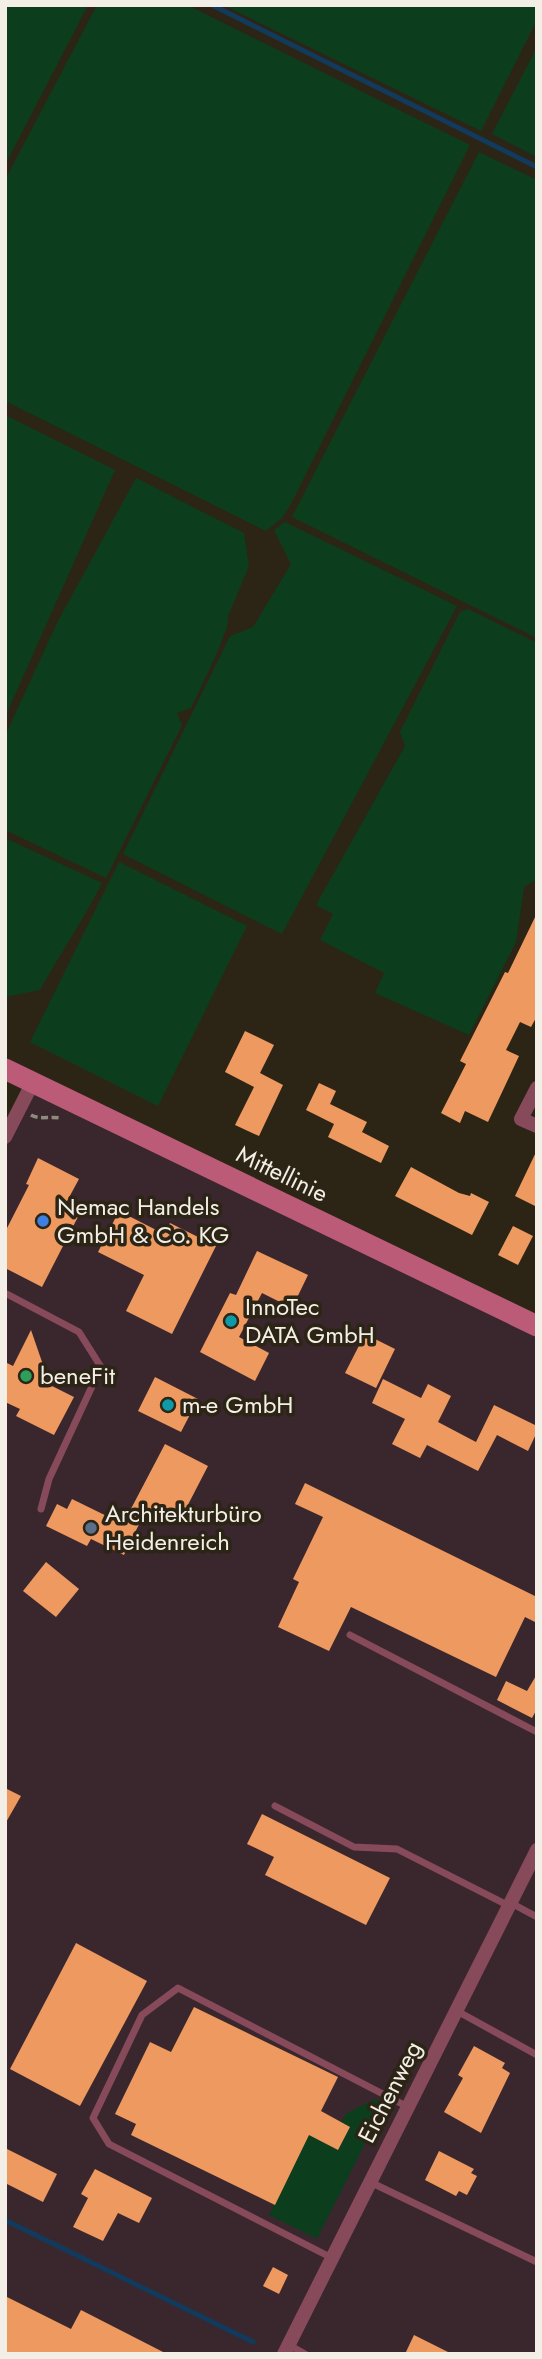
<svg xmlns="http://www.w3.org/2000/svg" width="542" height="2359" font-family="Jost,sans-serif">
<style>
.commercial{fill:#3a272d}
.green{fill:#0c3d1c}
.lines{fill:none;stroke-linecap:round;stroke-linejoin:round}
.stream{stroke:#123a5d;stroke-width:5}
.building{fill:#ee995f}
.path{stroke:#908a7e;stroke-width:3.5;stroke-dasharray:7 3.5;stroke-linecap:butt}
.lane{stroke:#864a5b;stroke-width:7}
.street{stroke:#864a5b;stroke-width:14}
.secondary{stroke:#bb5b78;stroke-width:21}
.shop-dot{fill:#3f7fe0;stroke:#2c2516;stroke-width:2.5}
.culture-dot{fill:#0f9aa8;stroke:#2c2516;stroke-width:2.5}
.leisure-dot{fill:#2e9e5b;stroke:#2c2516;stroke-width:2.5}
.service-dot{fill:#5c6f8a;stroke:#2c2516;stroke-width:2.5}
.labels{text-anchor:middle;stroke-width:7;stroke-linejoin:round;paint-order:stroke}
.street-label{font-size:24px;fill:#f4efe6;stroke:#2c2516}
.poi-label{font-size:24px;fill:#f4efe6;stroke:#2c2516;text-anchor:start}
</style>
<rect width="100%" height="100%" fill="#2c2516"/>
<path class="commercial" d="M33,1082L537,1326V2354H5V1137Z"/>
<g class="green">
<path d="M5,5H88L5,165Z"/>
<path d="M97,5H187L470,145L291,504L282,518L266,531L5,401V180Z"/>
<path d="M223,5H537V20L481,131Z"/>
<path d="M537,47V157L492,134Z"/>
<path d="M479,152L537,180V638L292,517Z"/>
<path d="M5,415L115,470L5,717Z"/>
<path d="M136,478L244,533L249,566L228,616L227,627L217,653L191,708L177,713L182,725L106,878L5,830V736L57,623Z"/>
<path d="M285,522L457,606L282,934L123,854L230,636L253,627L291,564L274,530Z"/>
<path d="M468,609L537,643V879L524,887L516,942L469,1035L375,993L384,973L320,940L333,914L316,905L405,746L400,732L460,612Z"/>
<path d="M5,838L102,883C83,920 60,954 40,990L5,997Z"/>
<path d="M119,862L247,926L158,1106L30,1042Z"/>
<path d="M375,2099L385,2104L317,2239L269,2215L309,2135L338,2150L350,2127L341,2122L347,2113Z"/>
</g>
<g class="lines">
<g class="stream">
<path d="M212,5L537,167"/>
<path d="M5,2220L253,2342"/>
</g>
</g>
<g class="building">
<path d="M537,913V1016L531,1027L520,1022L506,1050L519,1056L488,1122L465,1111L460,1123L441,1113L466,1064L460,1061L505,972L508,973Z"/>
<path d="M245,1031L274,1045L260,1073L283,1085L259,1136L235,1125L254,1087L225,1072Z"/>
<path d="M319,1083L336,1091L330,1104L367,1122L362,1132L389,1146L381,1163L328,1137L334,1124L306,1110Z"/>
<path d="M537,1150V1207L515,1196Z"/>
<path d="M38,1158L79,1179L66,1203L81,1211L42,1287L5,1268V1232L29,1185L26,1184Z"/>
<path d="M411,1167L459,1193L470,1196L471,1193L489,1202L472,1235L395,1196Z"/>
<path d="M119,1211L164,1234L170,1223L216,1246L172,1334L126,1311L144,1275L98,1252Z"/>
<path d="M513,1226L533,1236L518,1265L498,1255Z"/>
<path d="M257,1251L308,1275L292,1308L262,1293L239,1337L269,1353L255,1381L200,1352L230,1293L236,1295Z"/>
<path d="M31,1330L50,1385L74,1397L54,1435L16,1416L20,1409L5,1402V1362L13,1366Z"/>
<path d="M365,1334L395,1349L376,1388L345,1373Z"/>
<path d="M155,1377L198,1399L181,1432L138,1411Z"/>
<path d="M383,1379L421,1398L428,1384L451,1396L438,1422L476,1442L494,1405L537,1426V1432L528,1451L497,1435L478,1471L427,1445L420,1458L392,1444L405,1419L372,1403Z"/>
<path d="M165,1444L208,1466L178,1524L147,1508L124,1555L91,1539L87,1546L46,1526L57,1504L67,1509L72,1499L123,1524Z"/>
<path d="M305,1483L537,1597V1623L525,1617L496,1677L351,1607L329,1651L278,1627L299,1582L293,1579L323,1517L295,1504Z"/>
<path d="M46,1562L79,1589L56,1617L23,1591Z"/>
<path d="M537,1674V1709L532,1718L497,1700L506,1681L527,1691Z"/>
<path d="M5,1788L21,1796L5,1824Z"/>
<path d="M262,1814L390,1878L366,1925L265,1875L274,1857L247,1844Z"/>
<path d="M76,1943L147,1981L80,2106L10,2069Z"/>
<path d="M194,2007L338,2077L321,2111L350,2127L338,2150L309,2135L275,2205L131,2135L136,2124L115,2114L150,2042L171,2052Z"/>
<path d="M474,2046L505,2063L502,2068L510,2073L481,2133L444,2112L463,2078L458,2075Z"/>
<path d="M5,2148L57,2174L43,2202L5,2183Z"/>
<path d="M439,2151L474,2169L471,2173L477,2176L467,2195L459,2191L456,2196L425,2180Z"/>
<path d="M95,2169L152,2198L139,2223L118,2213L103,2241L73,2227L88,2198L81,2194Z"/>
<path d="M273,2267L288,2275L279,2294L263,2286Z"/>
<path d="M5,2296L71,2329L81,2310L167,2354H5Z"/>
<path d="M414,2335L452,2354H405Z"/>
</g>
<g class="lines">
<path class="path" d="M31,1115C39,1120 50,1116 60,1118"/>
<g class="lane">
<path d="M5,1293L79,1332L101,1367L49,1479L41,1509"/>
<path d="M350,1635L537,1732"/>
<path d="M275,1806L354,1847L397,1849L509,1906"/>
<path d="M511,1903L537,1917"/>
<path d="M457,2011L537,2055"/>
<path d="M370,2182L537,2262"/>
<path d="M332,2258L109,2144L93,2118L142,2015L178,1988L408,2107"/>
<path d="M289,2345L305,2354"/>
</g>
<g class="street">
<path d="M537,1088L521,1119L537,1126"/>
<path d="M5,1137L33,1082"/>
<path d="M284,2354L537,1850"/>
</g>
<path class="secondary" d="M5,1069L537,1326"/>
</g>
<circle class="shop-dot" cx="43" cy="1221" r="7"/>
<g class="culture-dot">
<circle cx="231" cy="1321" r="7"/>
<circle cx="168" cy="1405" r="7"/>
</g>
<circle class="leisure-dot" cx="26" cy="1376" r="7"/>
<circle class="service-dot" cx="91" cy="1528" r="7"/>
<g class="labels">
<g class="street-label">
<text transform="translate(282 1174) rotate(26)" y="8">Mittellinie</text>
<text transform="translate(390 2092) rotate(-63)" y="8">Eichenweg</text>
</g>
<g class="poi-label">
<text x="57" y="1215">Nemac Handels<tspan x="57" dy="28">GmbH &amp; Co. KG</tspan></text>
<text x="245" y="1315">InnoTec<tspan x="245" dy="28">DATA GmbH</tspan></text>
<text x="40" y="1384">beneFit</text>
<text x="182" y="1413">m-e GmbH</text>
<text x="105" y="1522">Architekturbüro<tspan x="105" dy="28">Heidenreich</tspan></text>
</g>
</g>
<rect width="542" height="2359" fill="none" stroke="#f4efe6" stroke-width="14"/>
</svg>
